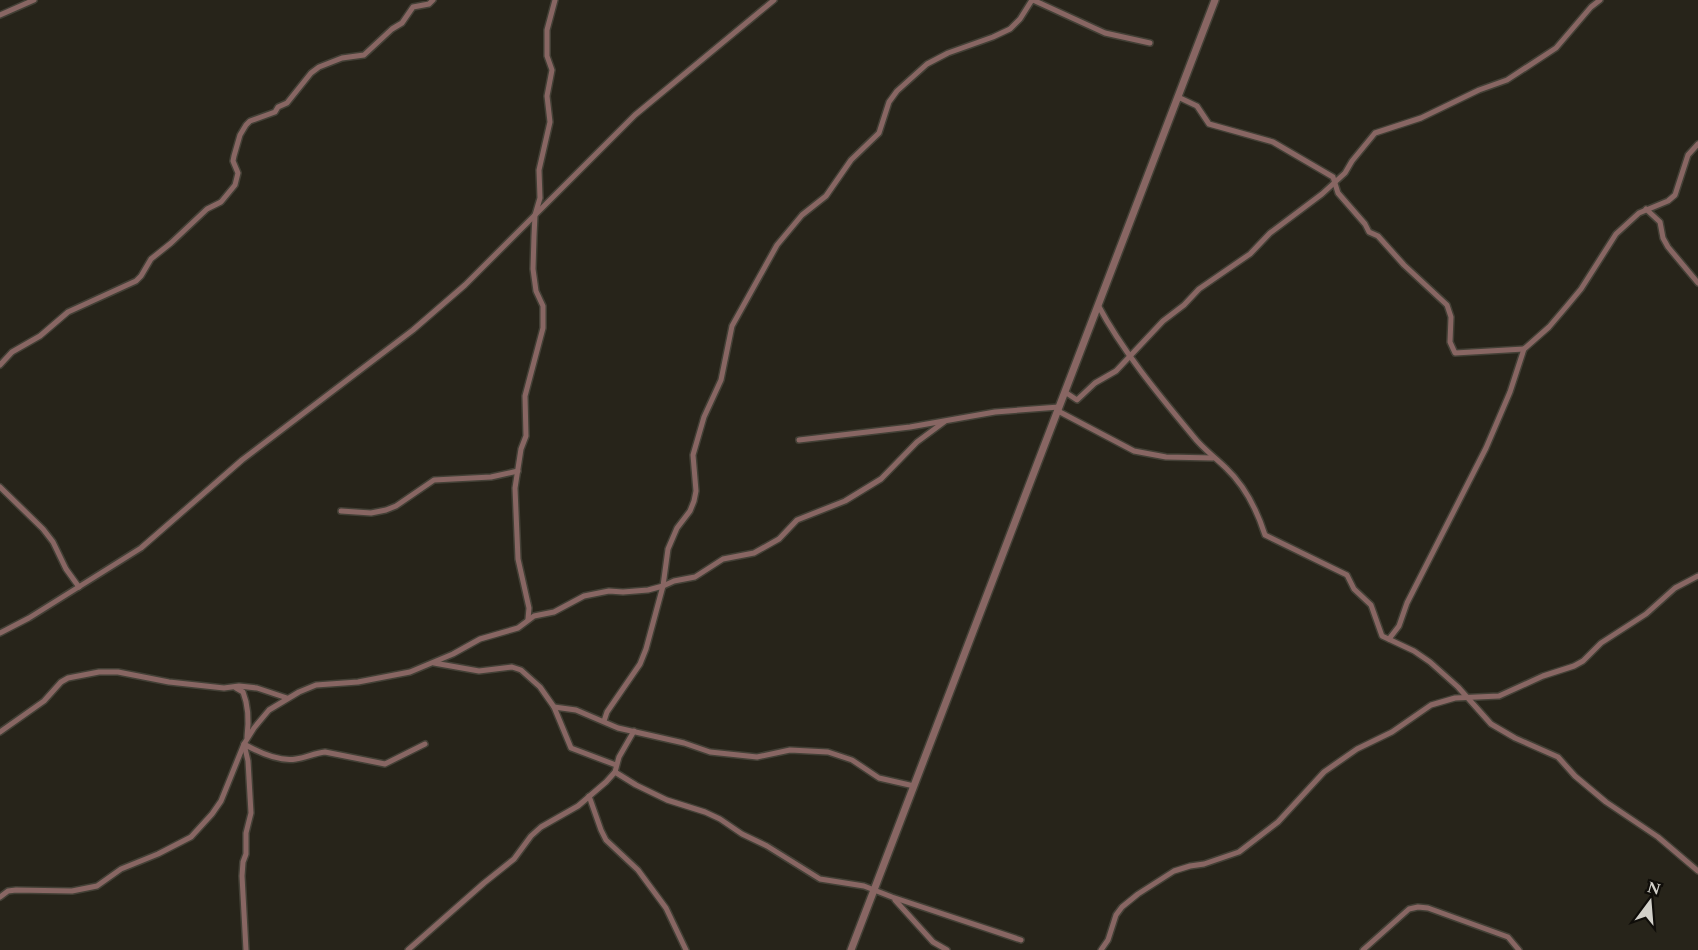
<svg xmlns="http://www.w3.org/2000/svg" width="1698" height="950" font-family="Spectral,serif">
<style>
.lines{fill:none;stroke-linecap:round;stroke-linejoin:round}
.minor-casing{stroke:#434036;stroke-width:8}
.tertiary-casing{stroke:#434036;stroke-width:10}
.minor{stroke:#886663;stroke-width:5}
.tertiary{stroke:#886663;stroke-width:7}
</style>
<rect width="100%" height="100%" fill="#27241a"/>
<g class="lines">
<g class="minor-casing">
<g id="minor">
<path d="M1033,0L1105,33L1150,43"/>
<path d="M0,15L34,0"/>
<path d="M1178,97L1197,106L1209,124L1273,142L1333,177L1338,193L1365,224L1369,232L1378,236L1404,265L1447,305L1451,317L1450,342L1455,353L1524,349"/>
<path d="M1646,209L1660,222L1663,238L1668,247L1698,283"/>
<path d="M1098,305C1123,352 1159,395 1193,436C1203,449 1215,457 1226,468C1246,487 1257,510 1265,535L1347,575L1354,589L1371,605L1382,636L1414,651L1430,662L1458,687L1491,724L1515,738L1558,757L1575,776L1606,802L1658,837L1698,871"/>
<path d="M0,365L12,352L40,336L68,312L136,281L141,276L151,259L171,243L207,209L221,202L235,185L238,173L233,161L234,156L240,135L246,125L250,121L275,112L278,107L287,103L311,73L319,67L342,58L364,55L392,29L402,23L413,7L429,4L433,0"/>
<path d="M1065,392L1077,400L1095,383L1116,371L1163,321L1184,305L1199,289L1250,254L1270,233L1322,194L1345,173L1352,161L1375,133L1421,118L1479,90L1507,80L1556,48L1591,7L1600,0"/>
<path d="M1058,411L1134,451L1166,457L1213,458"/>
<path d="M799,440L910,427L995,412L1059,407"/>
<path d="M0,487L43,529L53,542L66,569L79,587"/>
<path d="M341,511L371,513L386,510L396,506L434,480L491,477L518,471"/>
<path d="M528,619L529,608L518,559L515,488L521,449L526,436L525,396L543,328V306L536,291L533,269L534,236L535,215L540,198L539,170L550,122L547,96L552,70L547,56V30L555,0"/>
<path d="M0,633L29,618L141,548L242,460L413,330L465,285L635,115L774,0"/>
<path d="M1389,639L1399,626L1407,603L1486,448L1510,392L1524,349L1549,327L1566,307L1581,289L1616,234L1639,213L1668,201L1675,195L1688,155L1698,144"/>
<path d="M434,663L479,671L512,667L521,670L540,687L554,707L571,748L616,765"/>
<path d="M236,688L243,692C249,707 249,721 247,737"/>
<path d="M554,707L576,710L618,728L684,743L710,752L757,757L790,750L828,752L852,760L879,778L914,786"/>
<path d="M604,721L607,712L640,664L646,649L663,586L668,549L677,528L690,511L694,501L696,491L693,455L704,417L721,380L732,326L777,245L802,215L826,196L851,160L879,133L889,102L897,91L927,64L948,53L993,37L1010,29L1020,19L1032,0"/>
<path d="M0,732L44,701L61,682L68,678L99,672H118L169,682L224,688L239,686L257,688L287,698"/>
<path d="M615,772L636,785L667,800L705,812L720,819L742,834L767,846L820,879L864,886L892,897L1021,940"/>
<path d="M589,796L601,830L606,840L638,870L666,908L686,950"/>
<path d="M0,897L8,891L16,890L72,891L97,886L121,869L158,854L191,837L212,814L221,801L244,744L254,728L269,710L299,692L316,685L358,682L410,672L453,654L480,639L518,628L534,616L554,612L584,596L609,591L623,592L648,590L663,586L674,581L695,577L723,559L754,553L779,539L797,520L845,501L881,479L917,442L944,422"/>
<path d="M895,900L933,942L947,950"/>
<path d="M246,950L242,876L243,862L246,854V833L251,813L248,761L244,744C258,752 279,762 296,759C306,758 314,753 325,752L385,764L425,744"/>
<path d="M408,950L484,883L514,859L531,836L541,827L578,806L606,782L615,772L619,757L634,731"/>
<path d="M1101,950L1108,940L1116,915L1122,907L1138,894L1174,871L1190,866L1204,864L1239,852L1278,822L1324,772L1357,749L1392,732L1431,705L1455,698L1499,696L1543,676L1574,666L1583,661L1601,643L1646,614L1675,588L1698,576"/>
<path d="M1363,950L1409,909L1418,907L1428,908L1508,937L1519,950"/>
</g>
</g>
<g class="tertiary-casing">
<path id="tertiary" d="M851,950L1215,0"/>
</g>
<use href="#minor" class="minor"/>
<use href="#tertiary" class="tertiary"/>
</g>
<g transform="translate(1650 902) rotate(16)" stroke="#0f0d09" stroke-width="4.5" paint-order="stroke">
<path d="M0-4.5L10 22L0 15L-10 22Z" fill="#d3d1ca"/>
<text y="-9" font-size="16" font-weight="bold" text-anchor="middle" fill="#d3d1ca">N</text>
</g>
</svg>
